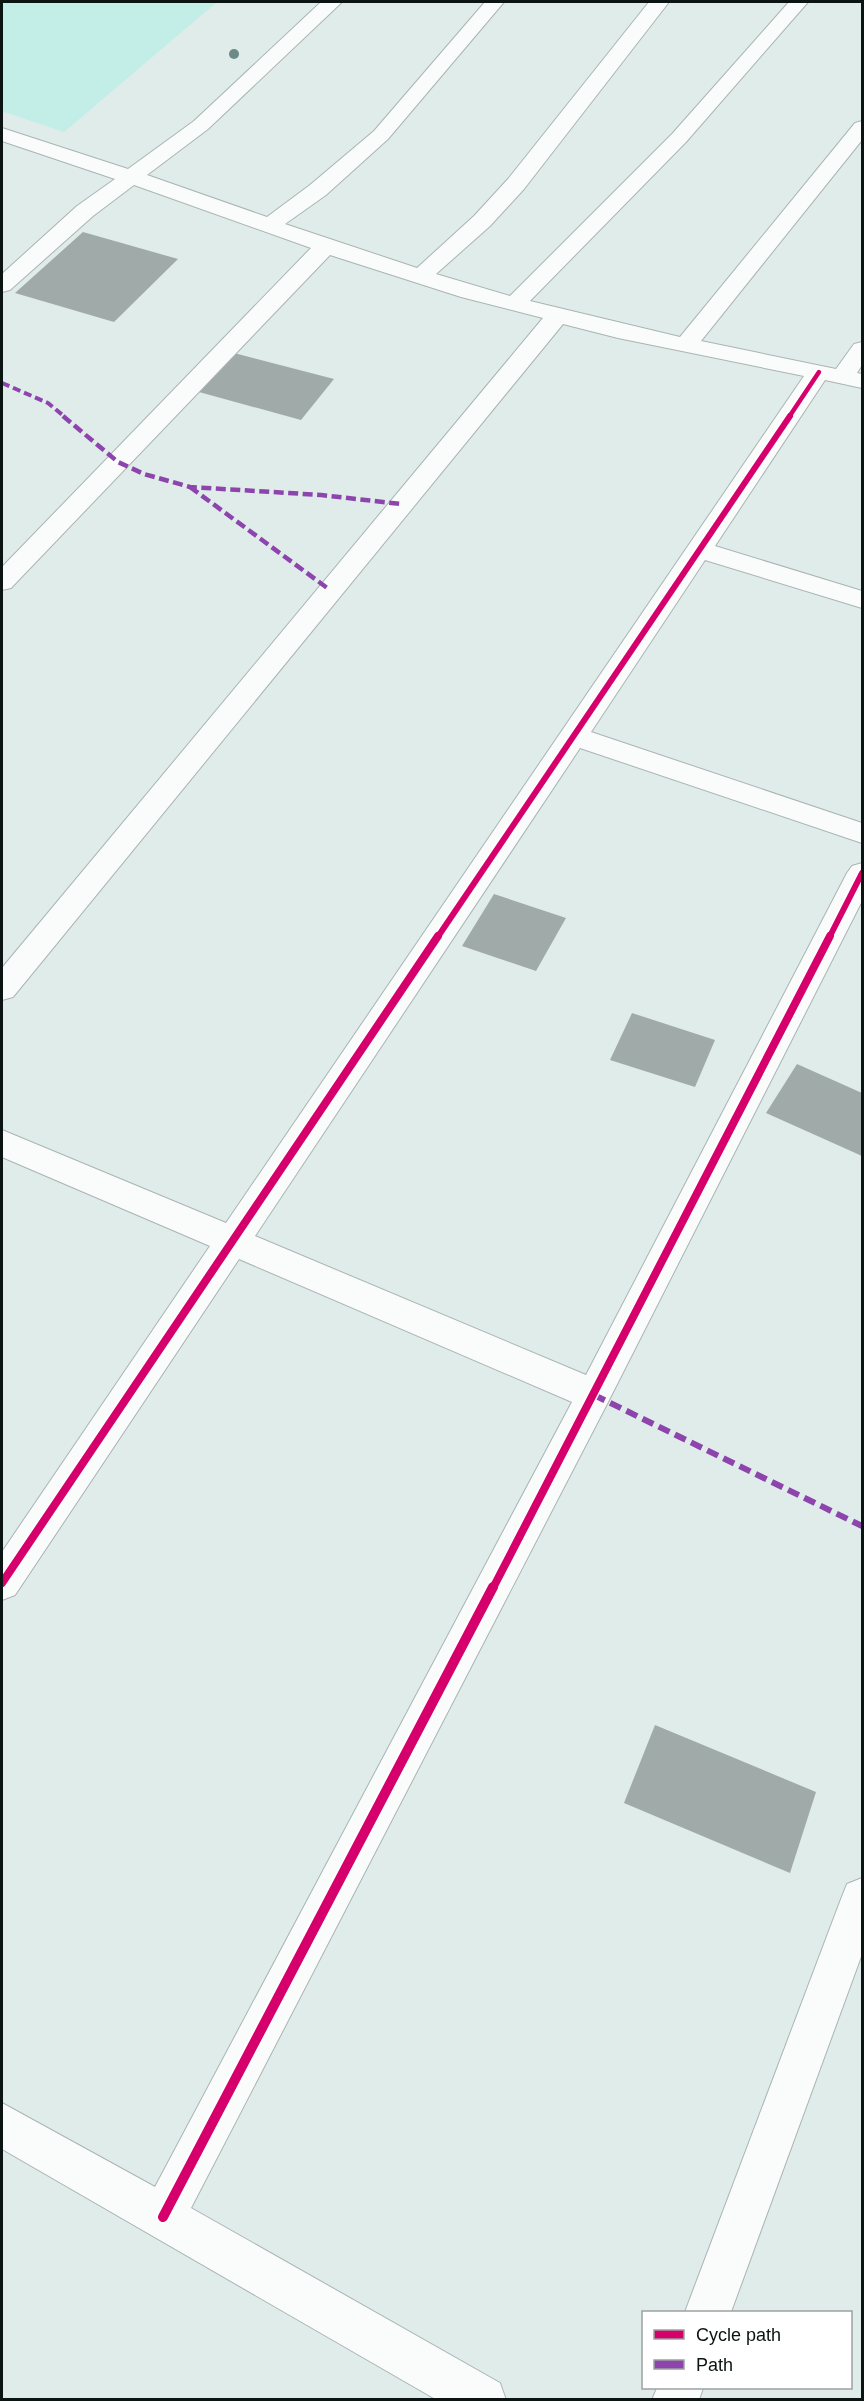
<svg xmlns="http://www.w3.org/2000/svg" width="864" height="2401" font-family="Helvetica,sans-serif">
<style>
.green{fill:#c3ede7}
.building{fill:#a0aba9}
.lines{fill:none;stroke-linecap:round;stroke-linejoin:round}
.minor-casing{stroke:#aab4b2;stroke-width:2}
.minor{fill:#fafcfc;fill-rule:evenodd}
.quiet-far2{stroke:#8e44ad;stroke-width:4;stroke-dasharray:8 4;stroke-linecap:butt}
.quiet-far1{stroke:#8e44ad;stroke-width:4.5;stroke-dasharray:10 4.5;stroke-linecap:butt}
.quiet{stroke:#8e44ad;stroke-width:6;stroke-dasharray:12 6;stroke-linecap:butt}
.cycleway-far3-casing{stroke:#fff;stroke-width:7}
.cycleway-far2-casing{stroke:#fff;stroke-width:9}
.cycleway-far1-casing{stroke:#fff;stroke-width:11}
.cycleway-casing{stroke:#fff;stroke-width:14}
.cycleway-far3{stroke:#d6006c;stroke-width:4.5}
.cycleway-far2{stroke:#d6006c;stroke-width:6}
.cycleway-far1{stroke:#d6006c;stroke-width:8}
.cycleway{stroke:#d6006c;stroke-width:10}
.tree{fill:#6a8b87}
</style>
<rect width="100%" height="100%" fill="#dfecea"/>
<path class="green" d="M2,2H217L64,132L2,111Z"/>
<g class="building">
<path d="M83,232L178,259L114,322L15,293Z"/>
<path d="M234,353L334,379L301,420L199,392Z"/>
<path d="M494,894L566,918L536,971L462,946Z"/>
<path d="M632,1013L715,1040L695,1087L610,1060Z"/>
<path d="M797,1064L862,1093V1156L766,1113Z"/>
<path d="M655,1725L816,1792L790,1873L624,1803Z"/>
</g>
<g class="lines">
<g class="minor-casing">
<g id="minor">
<path d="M321,2H342L208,129L147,175L267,217L310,185L374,131L485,2H504L388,139L326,195L285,224L417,268L474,216L508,179L649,2H669L524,189L490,226L436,274L510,296L672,134L789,2H808L686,142L530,301L680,337L855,123L862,121V140L701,341L836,369L854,344L862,342V365L857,373L862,374V388L825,380L715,546L862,591V608L705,560L591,732L862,823V843L580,748L255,1236L586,1375L847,873L852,866L862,863V901L606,1406L191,2208L500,2383L506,2400H437L2,2149V2103L155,2187L572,1402L239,1259L15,1595L2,1600V1552L210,1246L2,1157V1130L226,1223L804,376L618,338L563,324L13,997L2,1000V968L543,318L461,297L330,255L11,588L2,590V567L311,248L134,185L93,216L10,290L2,292V274L77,206L115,179L2,141V128L128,169L194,121Z"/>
<path d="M862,1878V1954L731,2312H685L841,1899L847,1884Z"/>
<path d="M657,2388H703L699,2400H652Z"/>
</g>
</g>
<use href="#minor" class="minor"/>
<path class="quiet-far2" d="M2,383L48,403L65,417"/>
<g class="quiet-far1">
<path d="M63,416L118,462L144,474L190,487L321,495L401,504"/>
<path d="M190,487L330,590"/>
</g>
<path class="quiet" d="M594,1395L862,1526"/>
<g class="cycleway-far3-casing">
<path id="cycleway-far3" d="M789,417L819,372"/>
</g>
<g class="cycleway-far2-casing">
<g id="cycleway-far2">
<path d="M437,938L790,416"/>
<path d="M829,938L862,873"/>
</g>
</g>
<g class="cycleway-far1-casing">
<g id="cycleway-far1">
<path d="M2,1583L438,936"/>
<path d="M493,1588L830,936"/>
</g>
</g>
<g class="cycleway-casing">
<path id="cycleway" d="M163,2217L493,1587"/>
</g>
<use href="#cycleway-far3" class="cycleway-far3"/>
<use href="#cycleway-far2" class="cycleway-far2"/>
<use href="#cycleway-far1" class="cycleway-far1"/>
<use href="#cycleway" class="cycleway"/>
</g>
<circle class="tree" cx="234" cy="54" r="5"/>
<rect width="864" height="2401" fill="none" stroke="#0b1413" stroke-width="6"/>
<rect x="642" y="2311" width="210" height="78" fill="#ffffff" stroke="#9da1a1" stroke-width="1.5"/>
<rect x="654" y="2330" width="30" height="9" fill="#d6006c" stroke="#9da1a1" stroke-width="1.5"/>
<text x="696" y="2341" font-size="18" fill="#0b1413">Cycle path</text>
<rect x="654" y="2360" width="30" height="9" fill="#8e44ad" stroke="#9da1a1" stroke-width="1.5"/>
<text x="696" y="2371" font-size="18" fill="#0b1413">Path</text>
</svg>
